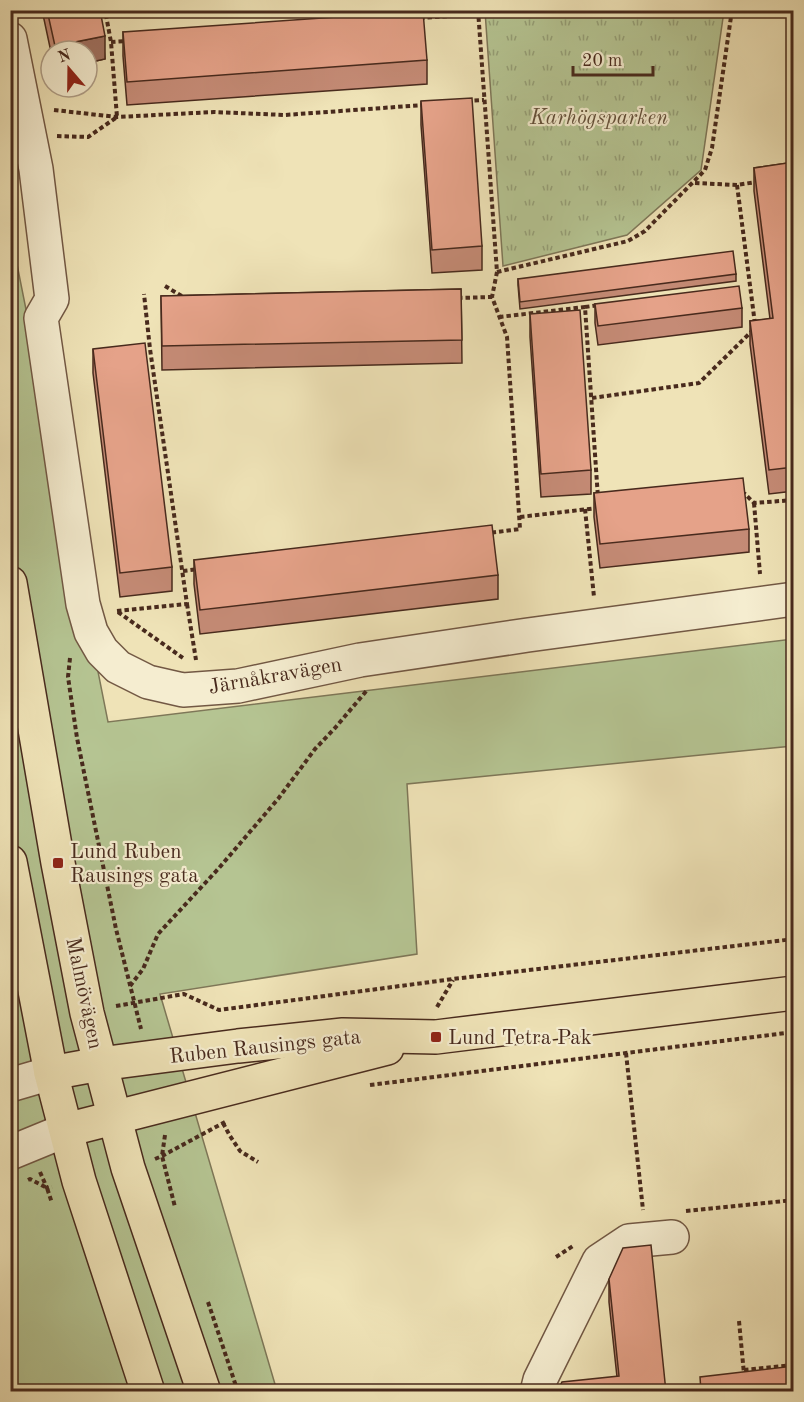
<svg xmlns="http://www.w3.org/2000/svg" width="804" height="1402" font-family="'Old Standard TT',serif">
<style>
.grass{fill:#b5c492;stroke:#7e7758;stroke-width:1.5}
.park{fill:url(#park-tufts);stroke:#7e7758;stroke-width:1.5}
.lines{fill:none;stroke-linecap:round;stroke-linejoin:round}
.minor-casing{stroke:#725844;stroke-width:36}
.major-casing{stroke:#482a1d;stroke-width:36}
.path{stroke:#482a1d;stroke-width:4;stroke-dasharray:4.5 3;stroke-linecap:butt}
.minor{stroke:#f5edd0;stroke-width:33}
.major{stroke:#efe3b7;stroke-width:33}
.wall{fill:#c58b76;stroke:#482a1d;stroke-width:1.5}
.shaded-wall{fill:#a07160;stroke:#482a1d;stroke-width:1.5}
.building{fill:#e5a289;stroke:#482a1d;stroke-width:1.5}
.poi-dot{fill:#8f2418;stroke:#f5edd0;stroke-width:2}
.labels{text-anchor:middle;stroke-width:4.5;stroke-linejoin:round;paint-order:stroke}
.park-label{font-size:21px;font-style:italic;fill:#63503a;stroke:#f5edd0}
.street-label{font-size:21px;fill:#482a1d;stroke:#f5edd0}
.poi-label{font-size:21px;fill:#482a1d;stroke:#f5edd0;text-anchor:start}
</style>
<defs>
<pattern id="park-tufts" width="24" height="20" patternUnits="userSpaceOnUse" patternTransform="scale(1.5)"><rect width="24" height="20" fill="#b5c492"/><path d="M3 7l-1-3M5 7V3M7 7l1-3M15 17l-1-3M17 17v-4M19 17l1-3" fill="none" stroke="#959f77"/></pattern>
</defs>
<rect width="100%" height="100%" fill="#efe3b7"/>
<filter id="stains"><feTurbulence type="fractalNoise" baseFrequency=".00333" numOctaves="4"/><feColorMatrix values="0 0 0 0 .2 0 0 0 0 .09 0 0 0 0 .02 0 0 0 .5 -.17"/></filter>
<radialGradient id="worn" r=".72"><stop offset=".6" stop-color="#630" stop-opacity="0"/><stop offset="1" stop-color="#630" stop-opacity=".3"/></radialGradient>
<path class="grass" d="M10,229L108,722L793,639V746L407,784L417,954L160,994L277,1391H11Z"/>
<path class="park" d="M485,11H724L701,170L627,235L503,266Z"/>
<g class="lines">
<g class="minor-casing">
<g id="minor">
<path d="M10,39L36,169L52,299L41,318L83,604L91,632L102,651L118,667L148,682L183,690L238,686L360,660L528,635L794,599"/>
<path d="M10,1085L51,1073"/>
<path d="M10,1153L66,1130"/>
<path d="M537,1392L540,1380L599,1261L629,1241L672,1237"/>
</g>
</g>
<g class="major-casing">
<g id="major">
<path d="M10,583L58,863L87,1013L128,1168L204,1392"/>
<path d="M10,862L51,1073L79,1181L148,1392"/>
<path d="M51,1073L100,1064L238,1046L343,1035L436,1037L794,993"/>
<path d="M66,1130L387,1048"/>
</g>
</g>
<g class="path">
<path d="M478,10L497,272L492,297L507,337L520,529L489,533"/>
<path d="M420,18L479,14L498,10"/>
<path d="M111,42L128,41"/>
<path d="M467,101L484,100"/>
<path d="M54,110L117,117L214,112L285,115L424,105"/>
<path d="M57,136L88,137L117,117L111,42L105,10"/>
<path d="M695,183L737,185L756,182"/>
<path d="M737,185L755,324"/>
<path d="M497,272L628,241L645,231L705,170L712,148L732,10"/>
<path d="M165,286L185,298"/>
<path d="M458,298L492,297"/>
<path d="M585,307L599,305"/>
<path d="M499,317L585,307L598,498"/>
<path d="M592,398L699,383L753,330"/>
<path d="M741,493L745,494L754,503L794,500"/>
<path d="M754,503L760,574"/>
<path d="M585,509L594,597"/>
<path d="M520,517L597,508"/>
<path d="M183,571L199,569"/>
<path d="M187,604L196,660"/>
<path d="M117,611L187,604L150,349L144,294"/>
<path d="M118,612L183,658"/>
<path d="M70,658L68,677L77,738L116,929L141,1029"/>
<path d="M130,986L143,969L158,934L219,868L278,799L315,749L335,728L368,689"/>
<path d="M116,1006L184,994L219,1010L453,979L794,939"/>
<path d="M437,1007L453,980"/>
<path d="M626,1053L643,1210"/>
<path d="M370,1085L794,1032"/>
<path d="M223,1123L230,1136L240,1151L258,1162"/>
<path d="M165,1135L162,1156L175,1207"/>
<path d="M155,1159L162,1156L225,1122"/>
<path d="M40,1172L47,1188L52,1187"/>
<path d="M28,1180L30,1179L47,1188L52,1203"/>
<path d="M686,1211L794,1200"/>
<path d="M556,1257L573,1246"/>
<path d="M208,1302L238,1392"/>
<path d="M739,1321L744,1374"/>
<path d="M744,1370L794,1365"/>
</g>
<use href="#minor" class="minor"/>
<use href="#major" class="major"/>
</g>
<g class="wall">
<path d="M42,10H100L105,59L87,63V51H51V52Z"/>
<path d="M123,32L427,60V84L127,105L123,56Z"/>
<path d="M421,101L482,246V270L432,273L421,125Z"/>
<path d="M794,162V491L769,494L750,344V321L770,319L754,191V168Z"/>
<path d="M736,274V281L520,309L518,285V279Z"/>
<path d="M461,289L462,363L162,370L161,296Z"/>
<path d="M595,304L742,308V327L598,345L595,323Z"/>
<path d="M530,314L591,470V494L541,497L530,337Z"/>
<path d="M93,349L172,567V591L120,597L93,373Z"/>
<path d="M594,493L749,529V552L600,568L594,517Z"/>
<path d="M194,560L498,575V599L200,634L194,584Z"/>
<path d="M609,1279L666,1392L617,1377L609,1302Z"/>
</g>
<path class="shaded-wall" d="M105,36V59L87,63V51H55V46Z"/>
<g class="building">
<path d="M47,10H100L105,36L55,46Z"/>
<path d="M423,11L427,60L127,82L123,32Z"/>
<path d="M472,98L482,246L432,250L421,101Z"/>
<path d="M794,162V467L769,470L750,321L773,318L754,168Z"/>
<path d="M733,251L736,274L520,302L518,279Z"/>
<path d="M739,286L742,308L598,326L595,304Z"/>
<path d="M461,289L462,340L162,346L161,296Z"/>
<path d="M580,310L591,470L541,474L530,314Z"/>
<path d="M145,343L172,567L120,573L93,349Z"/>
<path d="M743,478L749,529L600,544L594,493Z"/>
<path d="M492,525L498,575L200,610L194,560Z"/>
<path d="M651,1245L666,1392H557L562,1382L619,1376L609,1279L623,1248Z"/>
<path d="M794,1366V1392H701L700,1377Z"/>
</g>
<g class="poi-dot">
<rect x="52" y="857" width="12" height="12" rx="3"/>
<rect x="430" y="1031" width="12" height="12" rx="3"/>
</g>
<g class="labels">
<g class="park-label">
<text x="599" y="124">Karhögsparken</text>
</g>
<g class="street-label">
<text transform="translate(275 675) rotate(-10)" y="7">Järnåkravägen</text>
<text transform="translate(85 993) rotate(78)" y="7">Malmövägen</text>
<text transform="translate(265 1046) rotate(-6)" y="7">Ruben Rausings gata</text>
</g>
<g class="poi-label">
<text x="70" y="858">Lund Ruben<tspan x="70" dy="24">Rausings gata</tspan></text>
<text x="448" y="1044">Lund Tetra Pak</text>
</g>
</g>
<rect width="804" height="1402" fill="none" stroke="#efe3b7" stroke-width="36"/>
<rect x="12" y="12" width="780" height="1378" fill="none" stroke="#482a1d" stroke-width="3"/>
<rect x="18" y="18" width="768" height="1366" fill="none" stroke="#482a1d" stroke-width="1.5"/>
<g transform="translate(69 69) rotate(340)"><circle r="28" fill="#f5edd0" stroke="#b09f88" stroke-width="1.5"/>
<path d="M0-4.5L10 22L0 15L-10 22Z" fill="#8f2418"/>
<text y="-9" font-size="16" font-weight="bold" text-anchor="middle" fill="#482a1d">N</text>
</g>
<path d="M573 66v9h80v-9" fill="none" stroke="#482a1d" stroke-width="3"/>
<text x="582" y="66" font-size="18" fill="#482a1d" stroke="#f5edd0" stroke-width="4.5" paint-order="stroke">20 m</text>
<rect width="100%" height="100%" filter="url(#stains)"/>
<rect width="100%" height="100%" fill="url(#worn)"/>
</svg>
